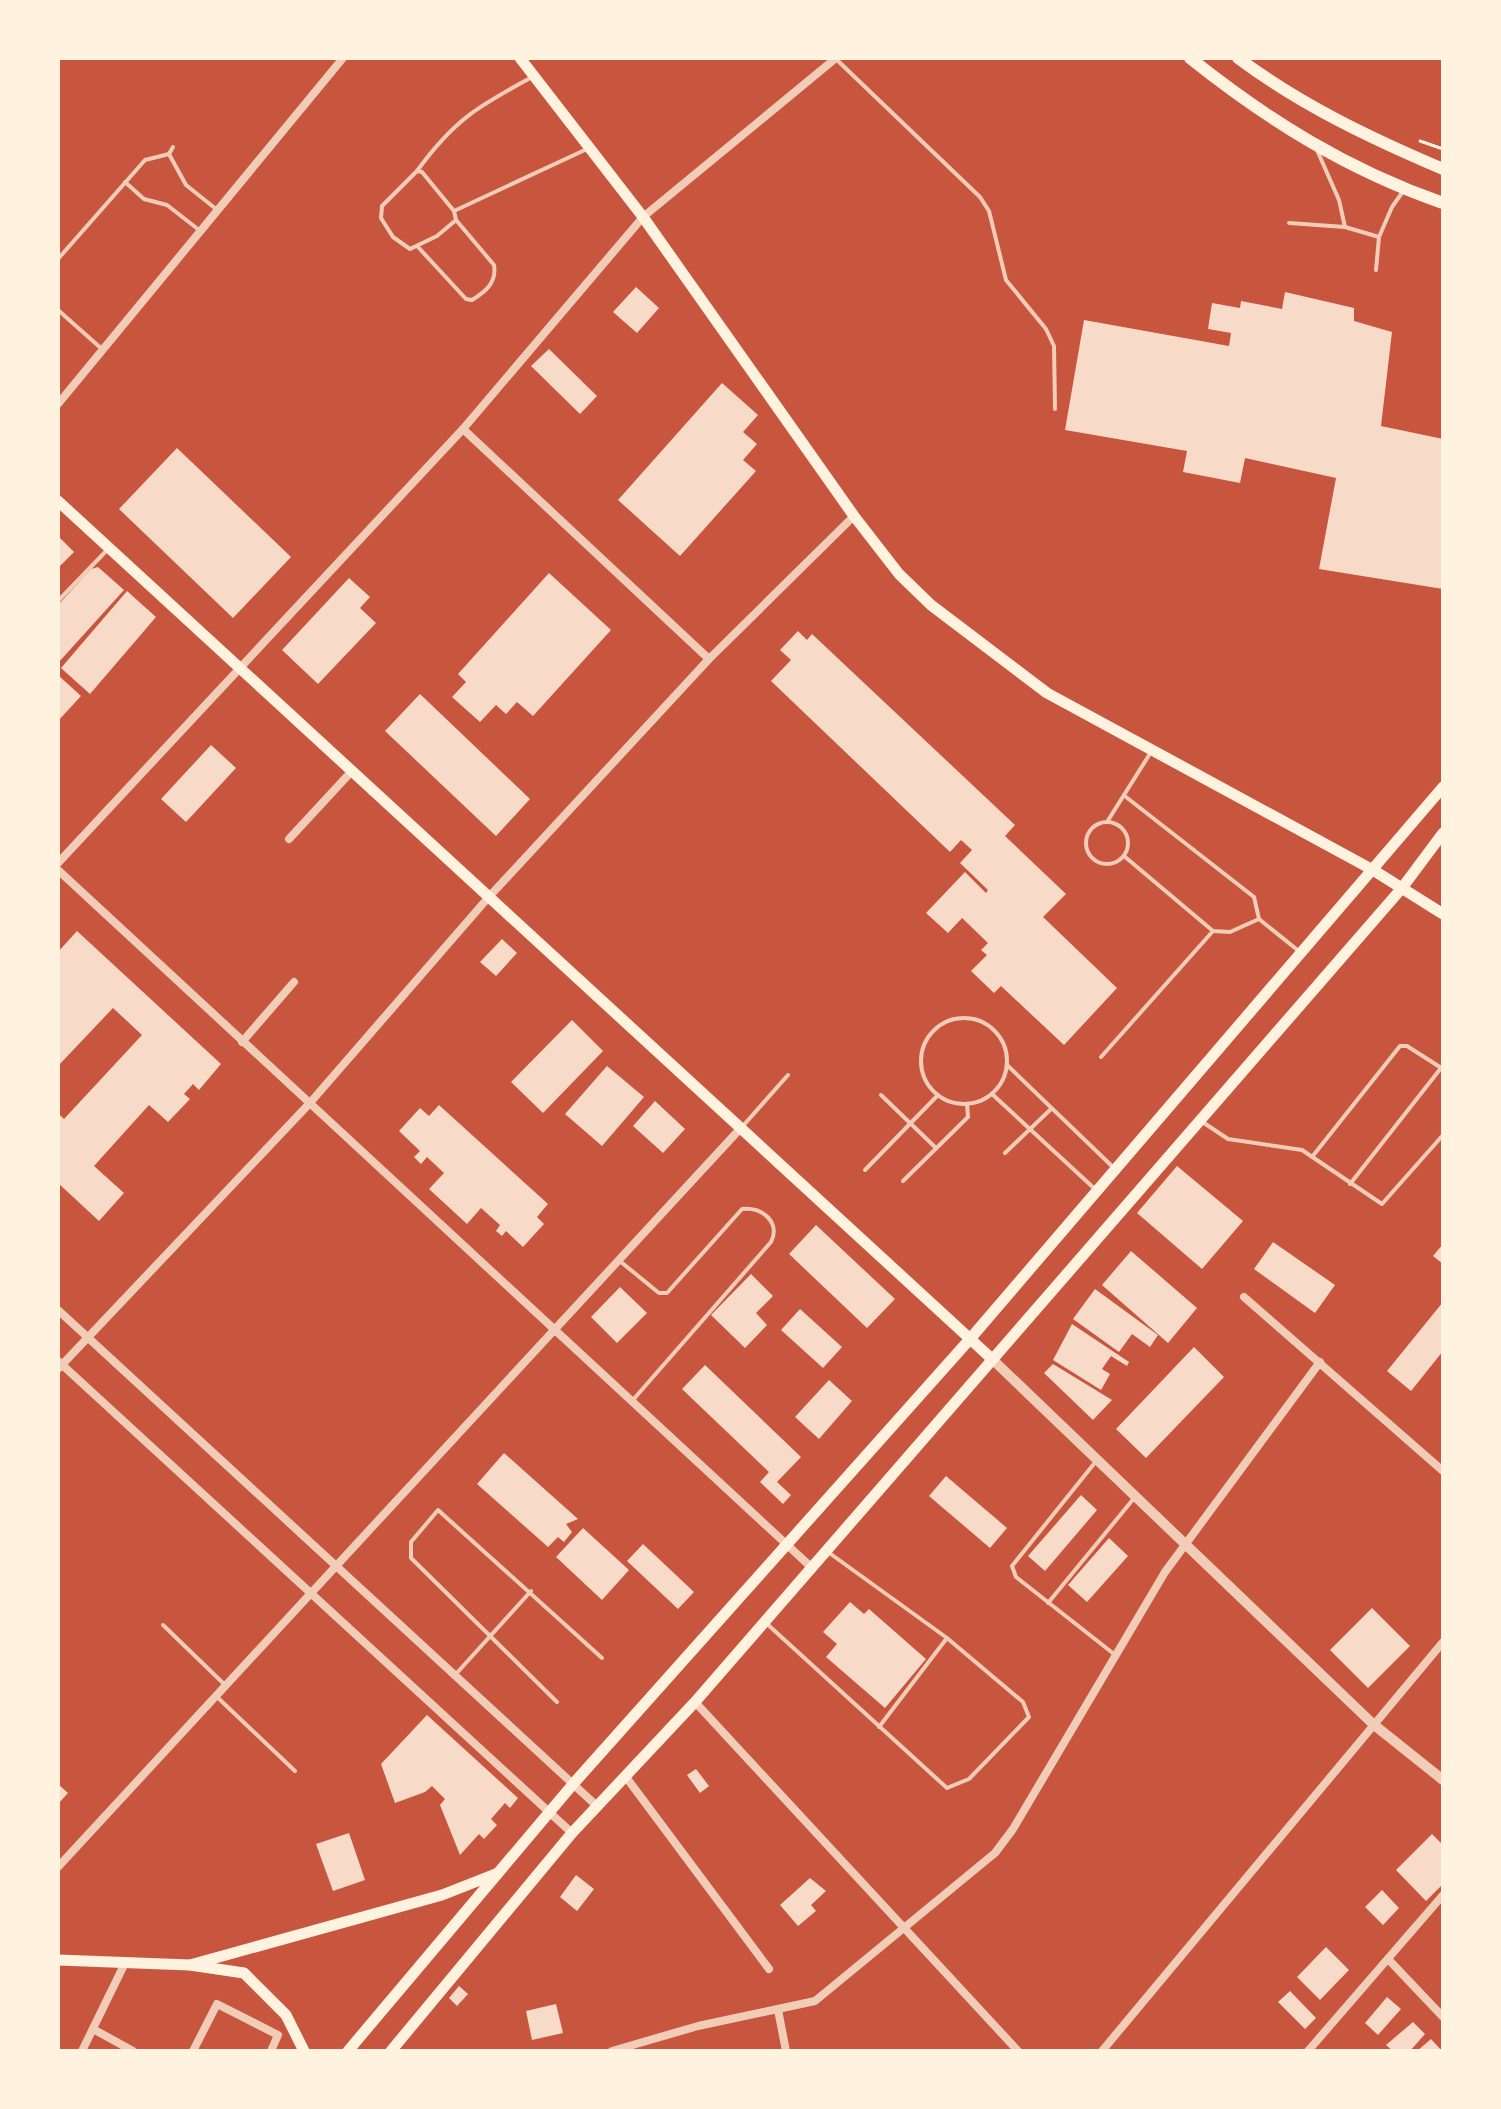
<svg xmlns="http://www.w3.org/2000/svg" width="1501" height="2109" font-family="'Noto Sans',sans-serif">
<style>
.building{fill:#f7dbc8}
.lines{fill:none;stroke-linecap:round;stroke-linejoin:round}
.path{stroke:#fff3e0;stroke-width:3}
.service{stroke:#f1ccb7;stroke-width:4}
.minor{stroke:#f1ccb7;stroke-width:8}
.tertiary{stroke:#f1ccb7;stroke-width:10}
.secondary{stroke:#fff3e0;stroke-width:11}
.trunk{stroke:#fff3e0;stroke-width:12}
</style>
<rect width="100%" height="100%" fill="#c8553d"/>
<g class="building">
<path d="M636,287L659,308L637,333L613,312Z"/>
<path d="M1285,292L1354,308V321L1392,332L1381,426L1443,439V589L1319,569L1336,478L1245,458L1240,483L1183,472L1187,451L1065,430L1084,320L1229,346L1231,333L1208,329L1212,303L1240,308L1241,301L1282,309Z"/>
<path d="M549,349L597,396L580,414L531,366Z"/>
<path d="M722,383L758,415L743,432L757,444L743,460L756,471L680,556L618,500Z"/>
<path d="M177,448L291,557L233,618L119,509Z"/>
<path d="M58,536L74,552L58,568Z"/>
<path d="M98,567L124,590L58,663V605L91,569Z"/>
<path d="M549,573L611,630L533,716L517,702L506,714L496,705L480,722L452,697L466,682L458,674Z"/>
<path d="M349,578L370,597L360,608L376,623L318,684L282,650Z"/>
<path d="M127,591L156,617L90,694L61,668Z"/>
<path d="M798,631L807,640L812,634L1015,825L1005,836L1066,894L1043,917L1117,988L1064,1045L1001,986L994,993L971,971L987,955L981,950L988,943L962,918L948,933L926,913L965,872L986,893L988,890L960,863L972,850L961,840L950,852L771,681L791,660L780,650Z"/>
<path d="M58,675L81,696L58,721Z"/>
<path d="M420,694L530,799L496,836L385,731Z"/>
<path d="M211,745L236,768L186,822L161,799Z"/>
<path d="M77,931L221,1064L199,1090L193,1084L184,1094L190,1099L168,1122L149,1105L94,1166L124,1193L99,1221L58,1183V1113L64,1119L142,1035L113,1008L58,1066V952Z"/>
<path d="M502,939L517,953L496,976L480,962Z"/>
<path d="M572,1020L603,1051L543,1113L511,1082Z"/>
<path d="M607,1066L644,1097L602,1146L565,1114Z"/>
<path d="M655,1101L685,1129L663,1153L633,1126Z"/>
<path d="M439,1105L548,1204L537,1217L544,1224L523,1247L506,1231L502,1236L496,1231L500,1225L481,1208L467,1224L429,1189L444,1173L427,1157L421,1164L414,1157L420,1151L399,1131L420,1108L429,1116Z"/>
<path d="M1177,1166L1243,1221L1202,1269L1137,1213Z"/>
<path d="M816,1225L895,1299L867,1328L789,1254Z"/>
<path d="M1273,1242L1335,1285L1315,1313L1254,1269Z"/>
<path d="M1443,1244V1264L1433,1256Z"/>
<path d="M1131,1251L1197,1308L1168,1343L1102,1285Z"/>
<path d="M751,1274L773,1296L756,1313L767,1325L745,1348L711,1315Z"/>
<path d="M620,1287L647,1313L617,1343L591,1317Z"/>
<path d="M1095,1289L1158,1335L1150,1347L1132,1334L1119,1352L1073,1319Z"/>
<path d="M1443,1302V1351L1411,1391L1387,1371Z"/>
<path d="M800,1309L842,1347L823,1368L781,1330Z"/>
<path d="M1072,1324L1129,1362L1127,1366L1111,1356L1102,1369L1110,1374L1101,1390L1053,1360Z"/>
<path d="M1194,1347L1224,1377L1146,1458L1116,1429Z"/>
<path d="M1053,1364L1112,1400L1093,1420L1044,1373Z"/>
<path d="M705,1365L801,1457L777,1482L791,1495L783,1504L760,1482L769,1472L682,1389Z"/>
<path d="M829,1380L852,1401L819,1439L795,1417Z"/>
<path d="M504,1453L578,1519L566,1524L572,1532L564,1542L558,1537L548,1547L477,1484Z"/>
<path d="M946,1476L1007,1528L990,1548L929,1496Z"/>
<path d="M1081,1495L1097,1510L1045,1571L1028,1556Z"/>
<path d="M583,1528L629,1570L602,1600L556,1557Z"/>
<path d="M1109,1538L1128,1556L1087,1602L1068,1585Z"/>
<path d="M643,1544L694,1592L678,1609L627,1561Z"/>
<path d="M850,1602L864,1614L869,1609L926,1659L885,1708L826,1657L837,1644L823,1632Z"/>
<path d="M1372,1608L1410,1646L1368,1688L1330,1650Z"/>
<path d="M427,1715L518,1798L510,1808L505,1803L491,1819L497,1825L484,1839L479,1834L460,1855L440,1805L445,1799L432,1786L425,1792L395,1803L381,1764Z"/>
<path d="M696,1769L709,1786L700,1793L687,1775Z"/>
<path d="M58,1784L68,1793L58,1804Z"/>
<path d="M349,1833L365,1880L333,1891L316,1844Z"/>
<path d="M1432,1834L1443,1845V1884L1426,1901L1396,1870Z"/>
<path d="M576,1875L594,1889L577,1911L560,1897Z"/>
<path d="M810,1878L826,1891L811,1905L816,1911L798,1926L780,1905Z"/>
<path d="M1382,1890L1399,1908L1383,1925L1365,1907Z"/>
<path d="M1326,1947L1349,1970L1320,2000L1297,1977Z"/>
<path d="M459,1986L468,1994L457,2006L449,1998Z"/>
<path d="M1290,1991L1316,2018L1305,2029L1278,2002Z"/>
<path d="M1387,1997L1401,2009L1378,2035L1365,2023Z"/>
<path d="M556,2004L563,2033L532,2040L526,2011Z"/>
<path d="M1413,2022L1425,2034L1410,2051H1393L1386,2045Z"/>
<path d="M1431,2039L1442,2051H1417Z"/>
</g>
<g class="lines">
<path class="path" d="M1420,141L1443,149"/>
<g class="service">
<path d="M837,60L980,197L989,211L1006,280L1046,329L1054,346L1055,409"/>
<path d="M1317,150L1339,200L1345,227L1379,237L1392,207L1404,190"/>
<path d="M169,154L186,185L216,209"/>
<path d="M169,154L173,147"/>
<path d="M417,171L422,172L454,211L456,220L437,236L410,249L393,237L381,218L382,206Z"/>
<path d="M417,171C454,120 478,106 534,76"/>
<path d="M125,182L144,199L167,205L199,230"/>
<path d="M454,211L587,149"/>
<path d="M1289,223L1345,227"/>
<path d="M418,247L466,299L472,300C485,292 497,283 494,265L456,220"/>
<path d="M58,259L145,160L169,154"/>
<path d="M1376,270L1379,237"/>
<path d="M58,310L103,350"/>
<path d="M58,601L109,548"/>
<path d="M1126,797L1254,897L1259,919"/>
<circle cx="1107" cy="843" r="21"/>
<path d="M1107,822L1151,752"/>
<path d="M1124,856L1213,931L1230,932L1259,919L1300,952"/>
<circle cx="964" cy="1061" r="43"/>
<path d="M1101,1057L1213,931"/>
<path d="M1007,1065L1115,1169"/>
<path d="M992,1094L1096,1190"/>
<path d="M881,1095L936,1148"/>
<path d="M1201,1121L1228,1139L1302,1150L1382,1204L1443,1135"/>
<path d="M742,1127L788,1075"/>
<path d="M1005,1153L1051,1109"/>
<path d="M1312,1157L1400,1046H1407L1443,1069"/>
<path d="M865,1170L938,1095"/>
<path d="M903,1181L968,1117L967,1104"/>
<path d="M1350,1184L1441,1068"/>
<path d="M621,1262L659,1293H667L742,1209C762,1206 781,1223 771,1242L632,1401"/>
<path d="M1097,1460L1012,1566L1016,1577L1114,1654"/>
<path d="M1048,1603L1135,1497"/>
<path d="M766,1623L947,1788L969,1779L1029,1717L1023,1702L947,1638L828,1552"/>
<path d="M163,1625L224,1684"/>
<path d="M455,1675L531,1591"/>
<path d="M216,1696L295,1771"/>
<path d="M557,1702L411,1558V1542L438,1510L602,1658"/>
<path d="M879,1727L947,1638"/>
</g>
<g class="minor">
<path d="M58,404L343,58"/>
<path d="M463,429L709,659"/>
<path d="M289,839L351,772"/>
<path d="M58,863L463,429L643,217L836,58"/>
<path d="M58,870L811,1567"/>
<path d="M242,1042L294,982"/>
<path d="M1244,1297L1443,1471"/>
<path d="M58,1310L598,1807"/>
<path d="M58,1361L572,1833"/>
<path d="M58,1369L309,1104L487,899L709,659L854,516"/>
<path d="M695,1702L1018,2051"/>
<path d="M626,1777L769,1969"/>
<path d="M58,1867L739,1130"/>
<path d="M1389,1960L1443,2017"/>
<path d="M778,2010L786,2051"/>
<path d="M93,2029L133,2051"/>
<path d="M82,2051L124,1965"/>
<path d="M193,2051L217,2004L278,2035L271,2051"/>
<path d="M612,2051L698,2026L815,2001L995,1853L1013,1829L1165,1572L1320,1362"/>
<path d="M1102,2051L1443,1642"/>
<path d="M1308,2051L1443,1895"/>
</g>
<path class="tertiary" d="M992,1359L1373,1724L1443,1780"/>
<g class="secondary">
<path d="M520,58L643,217L854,516L899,574L931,605L1047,693L1373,870L1443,914"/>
<path d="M58,501L992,1359"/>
<path d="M58,1960L190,1965L244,1973L286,2015L304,2051"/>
<path d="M190,1965L442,1895L498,1873"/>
<path d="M348,2051L574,1783L970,1339L1443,787"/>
<path d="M391,2051L572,1833L695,1702L1402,888L1443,833"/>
</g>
<g class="trunk">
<path d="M1190,58C1269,121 1348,170 1443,203"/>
<path d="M1238,58C1301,105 1370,138 1443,169"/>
</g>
</g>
<rect width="1501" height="2109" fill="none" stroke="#fff3e0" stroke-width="120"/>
</svg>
